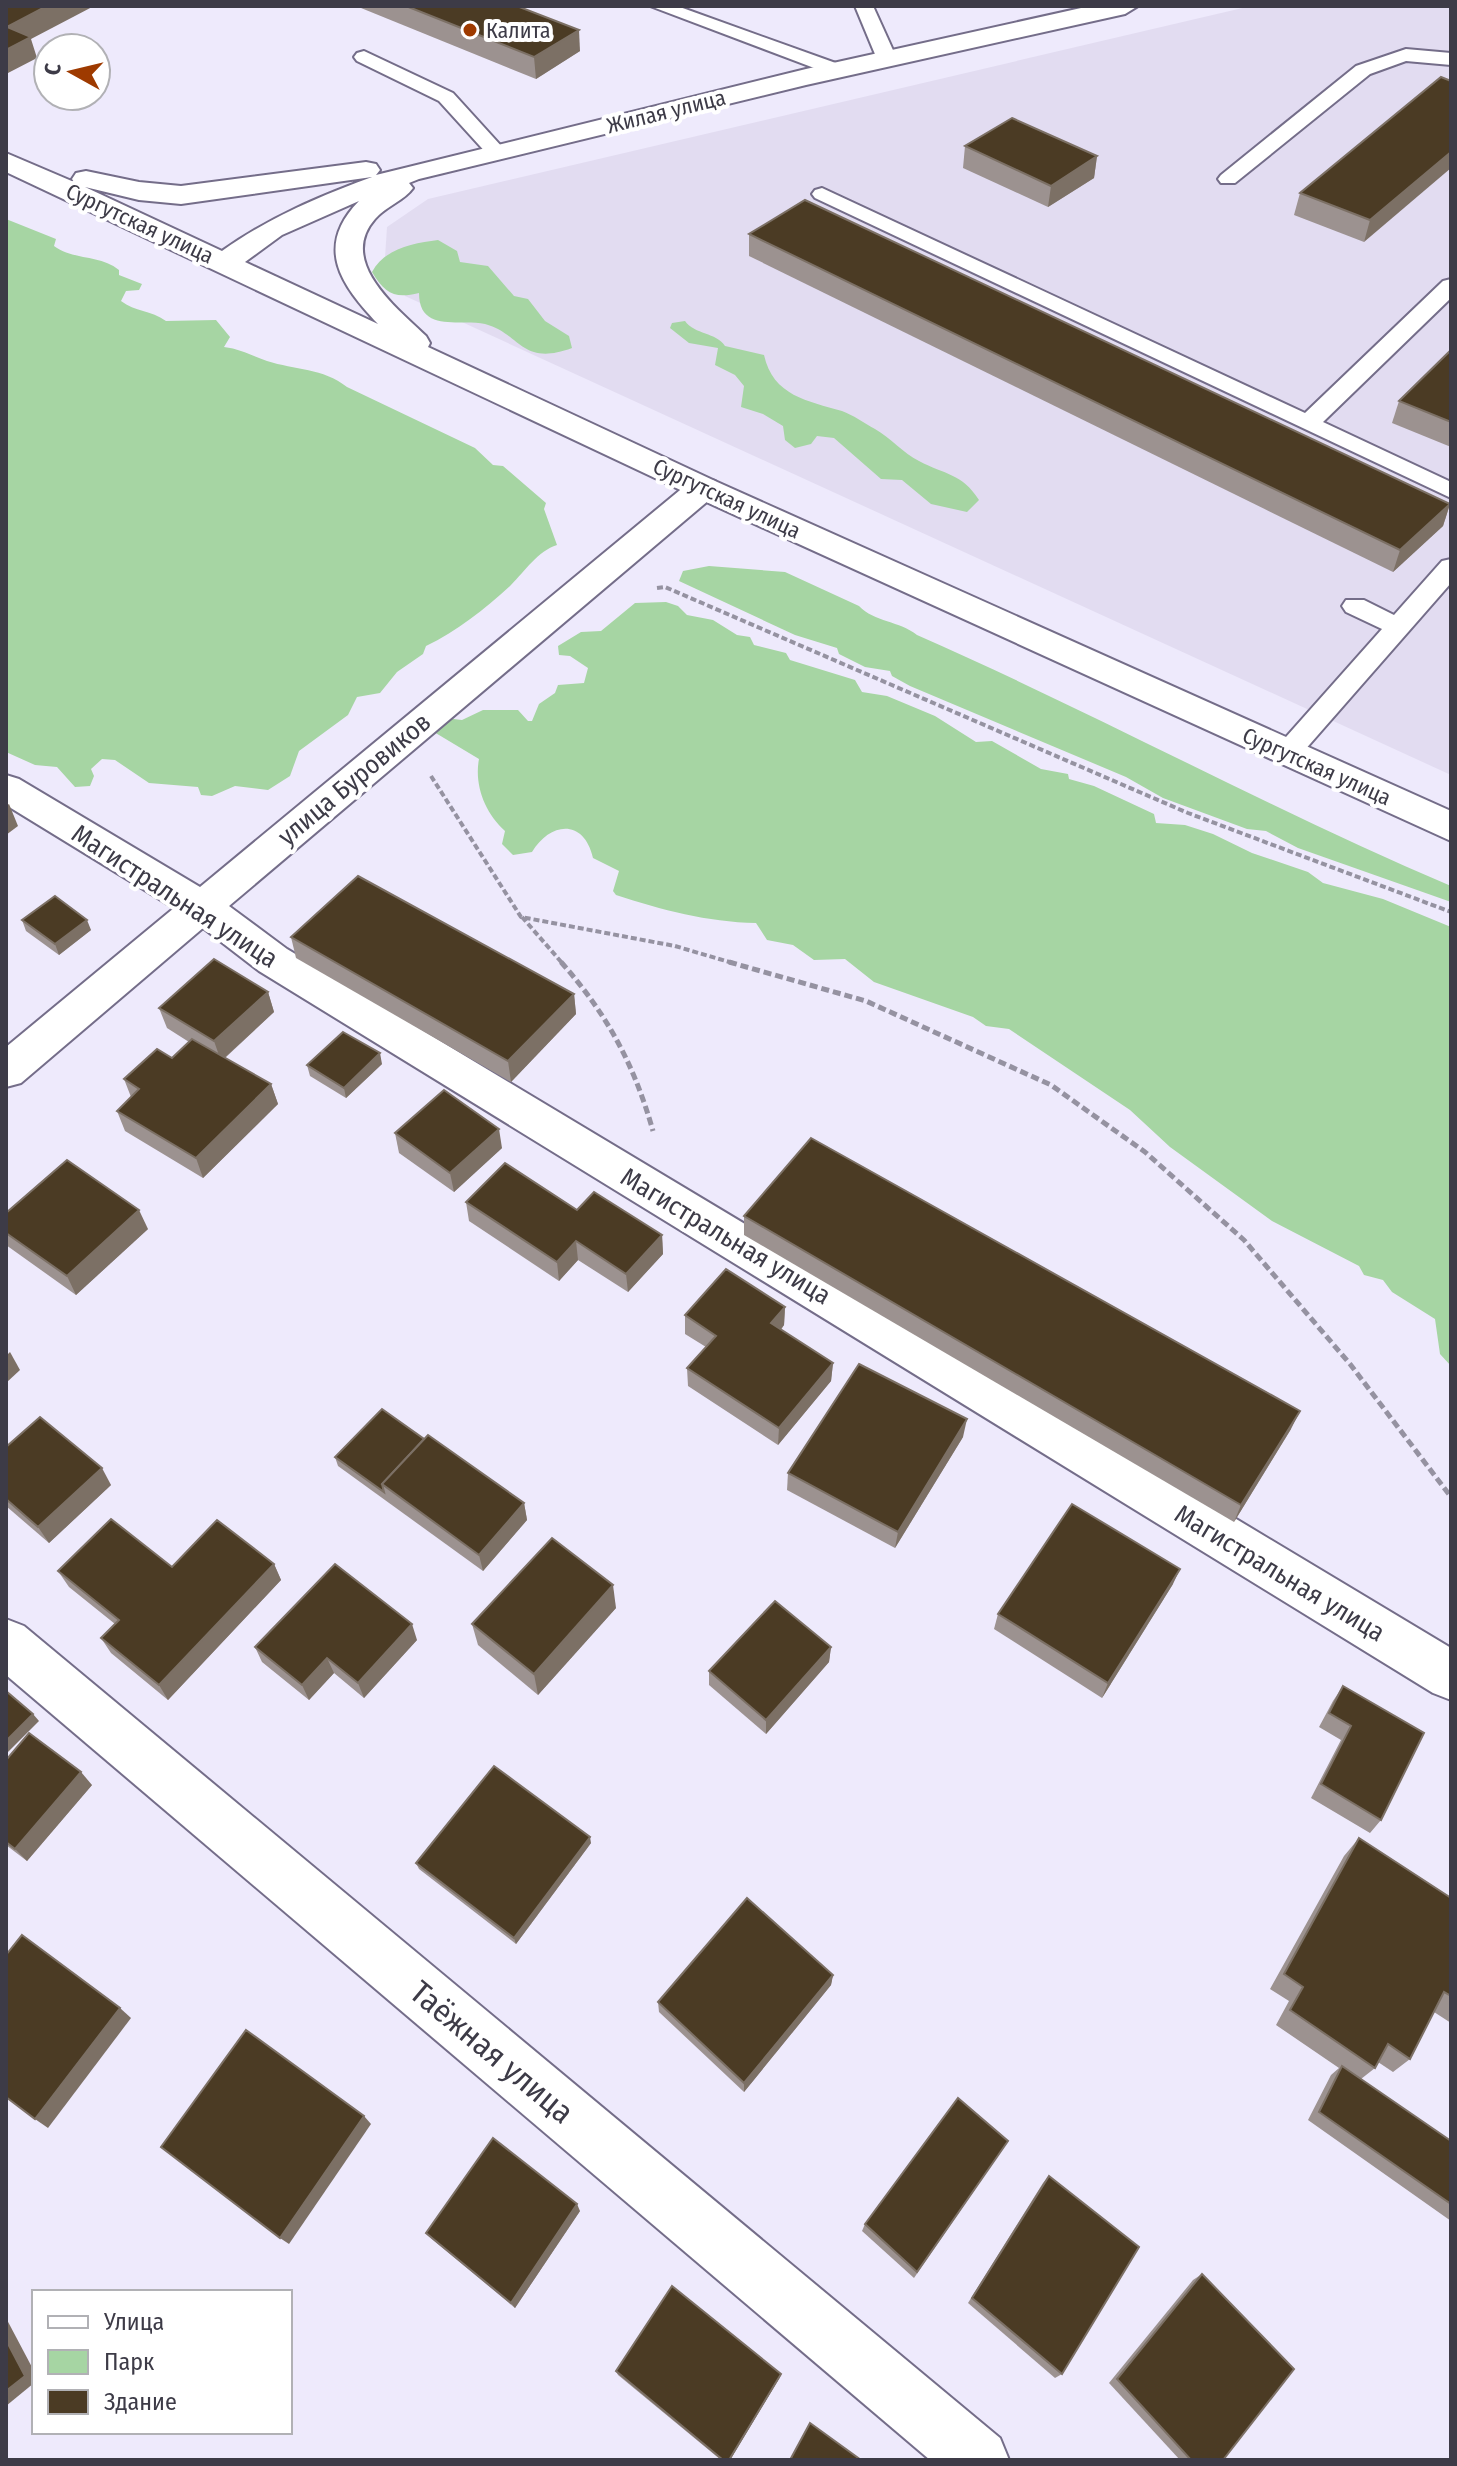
<svg xmlns="http://www.w3.org/2000/svg" width="1457" height="2466" font-family="'Fira Sans Condensed',sans-serif">
<style>
.industrial{fill:#e2dcf1}
.green{fill:#a6d5a3}
.lines{fill:none;stroke-linecap:round;stroke-linejoin:round}
.lane-casing{stroke:#746d89;stroke-width:4}
.street-casing{stroke:#746d89;stroke-width:4}
.secondary-casing{stroke:#746d89;stroke-width:4}
.path-far1{stroke:#9592a1;stroke-width:4;stroke-dasharray:6 3;stroke-linecap:butt}
.path{stroke:#9592a1;stroke-width:5;stroke-dasharray:8 4;stroke-linecap:butt}
.lane{fill:#fff;fill-rule:evenodd}
.street{fill:#fff;fill-rule:evenodd}
.secondary{fill:#fff;fill-rule:evenodd}
.wall{fill:#9c9290}
.shaded-wall{fill:#7c7065}
.building{fill:#4b3b24;stroke:#7c7065;stroke-width:2}
.poi-dot{fill:#9e3a00;stroke:#fff;stroke-width:3}
.labels{text-anchor:middle;stroke-width:8;stroke-linejoin:round;paint-order:stroke}
.far-poi-label{font-size:22px;fill:#3d3b47;stroke:#fff;text-anchor:start}
.far-street-label{font-size:22px;fill:#3d3b47;stroke:#fff}
.street-label{font-size:26px;fill:#3d3b47;stroke:#fff}
.near-street-label{font-size:32px;fill:#3d3b47;stroke:#fff}
</style>
<rect width="100%" height="100%" fill="#eeeafc"/>
<path class="industrial" d="M1251,6H1451V775L405,296L385,258L387,227L428,199Z"/>
<g class="green">
<path d="M6,219L56,239L54,246C75,261 99,254 119,270V275L142,284L139,290L126,291L121,301C135,312 151,310 166,321L216,320L230,337L224,347C241,349 252,356 267,361C295,370 323,368 347,387L475,448L493,465L503,466L546,503L544,509L557,545C538,551 525,571 511,585C485,609 457,631 426,646L423,654L397,672L380,693L357,697L348,715L299,751L290,776L268,790L235,786L212,796L201,795L198,787L149,783L115,760L102,759L91,769L94,776L90,786L75,787L57,767L35,765L6,752Z"/>
<path d="M438,240L457,251L460,262L488,266L514,296L528,299L545,321L569,336L572,348C521,367 520,333 485,324C462,318 419,334 419,293C395,299 385,294 372,272C384,249 413,243 438,240Z"/>
<path d="M685,321C695,335 716,332 725,346L764,355C773,396 808,401 842,411C853,415 864,423 875,429C891,438 903,453 919,461C945,475 962,473 979,500L967,512L931,504L902,480L881,479L834,438L817,436L811,444L795,448L785,440L783,426L763,414L741,407L744,386L735,375L715,365L718,348L689,343L670,328L672,323Z"/>
<path d="M709,566L785,572L859,606C874,622 900,621 917,635C1097,714 1270,809 1451,886V902L1298,848L1266,831L1247,829L1163,798L1126,777L910,686L892,676L890,671L865,667L839,654L837,648L795,635L679,581L683,571Z"/>
<path d="M666,602L678,606L687,615L713,620L737,635L750,637L754,645L786,653L790,660L855,680L862,692L887,696L935,716L976,742L992,741L1041,769L1068,774L1069,779L1094,786L1154,814L1156,823L1185,825L1213,834L1252,853L1308,872L1323,883L1383,899L1451,927V1366L1440,1354L1435,1319L1392,1292L1383,1280L1364,1275L1359,1266L1272,1221L1170,1147L1130,1110L1009,1029L986,1026L973,1017L874,982L845,959L814,960L793,945L767,940L756,923C707,922 662,910 616,895L613,891L619,871L593,858C584,818 550,822 532,852L513,855L502,844L505,831C485,813 474,785 479,759L434,732L445,718L462,720L483,710H518L528,721H532L539,704L555,693L558,685L584,683L588,668L570,656L559,655L558,646L581,632L601,631L635,603Z"/>
</g>
<g class="lines">
<g class="lane-casing">
<g id="lane">
<path d="M650,6H677L844,66L847,70L844,74H830Z"/>
<path d="M855,6H873L897,59L894,63H880L877,59Z"/>
<path d="M1406,49L1451,53V65L1406,61L1370,74L1235,183H1221L1218,179L1221,175L1356,66Z"/>
<path d="M364,51L453,93L503,148L506,152L503,156H489L439,101L357,61L354,57L357,53Z"/>
<path d="M822,188L1305,413L1443,281L1451,279V298L1323,422L1451,482V498L815,198L812,194L815,190Z"/>
<path d="M1451,559V583L1296,760H1278L1274,753L1278,746L1382,629L1346,612L1342,606L1346,600H1364L1394,615L1442,561Z"/>
</g>
</g>
<g class="street-casing">
<g id="street">
<path d="M703,478L715,481L719,488L715,495L229,906L287,949L1451,1648V1700L1433,1693L259,971L203,928L21,1083L6,1087V1047L174,908L6,805V775L19,779L200,887L691,481Z"/>
<path d="M6,1619L24,1626L1000,2438L1009,2460H930L6,1675Z"/>
</g>
</g>
<g class="secondary-casing">
<path id="secondary" d="M1090,6H1138L1125,14L806,85L419,179L409,183L413,188C404,201 386,206 375,219C337,262 398,309 426,336L430,343L428,347L715,481L1451,811V841L691,495L6,172V153L74,182L72,179L76,173L86,171L139,182L181,186L366,162L376,164L380,170L376,175L806,69ZM372,177C318,197 270,217 222,251L85,187L139,200L181,204ZM359,201C314,247 341,285 378,324L245,262L282,235Z"/>
</g>
<g class="path-far1">
<path d="M657,588L665,587L1188,813L1451,912"/>
<path d="M431,776L521,917L675,946L736,964"/>
<path d="M522,917L563,964"/>
</g>
<g class="path">
<path d="M561,962C607,1014 634,1064 653,1131"/>
<path d="M729,962L866,1001L1051,1085L1145,1152L1244,1240L1350,1364L1451,1497"/>
</g>
<use href="#lane" class="lane"/>
<use href="#street" class="street"/>
<use href="#secondary" class="secondary"/>
</g>
<g class="wall">
<path d="M361,6H517L580,51L536,79L361,8Z"/>
<path d="M1441,77L1364,242L1294,215L1300,193Z"/>
<path d="M965,146L1097,156L1094,178L1048,207L963,168Z"/>
<path d="M749,234L1450,504L1443,526L1393,572L749,256Z"/>
<path d="M1451,350V447L1392,423L1399,401Z"/>
<path d="M22,920L91,930L59,955L26,931Z"/>
<path d="M291,937L574,994L576,1014L511,1082L296,958Z"/>
<path d="M268,992L274,1012L225,1058L271,1084L278,1104L203,1178L125,1131L117,1111L131,1097L124,1079L172,1058L189,1042L167,1028L159,1008Z"/>
<path d="M382,1064L346,1098L310,1076L307,1065Z"/>
<path d="M395,1133L502,1148L454,1192L399,1153Z"/>
<path d="M466,1202L577,1210L662,1235L663,1254L628,1292L578,1260L559,1281L469,1221Z"/>
<path d="M6,1213L148,1229L76,1295L6,1245Z"/>
<path d="M744,1216L1291,1429L1234,1522L744,1235Z"/>
<path d="M785,1307L784,1325L781,1330L833,1363L831,1381L778,1445L688,1386L687,1368L706,1347L685,1334V1315Z"/>
<path d="M963,1437L895,1548L787,1490L788,1473Z"/>
<path d="M424,1439L524,1503L527,1520L483,1571L338,1466L335,1457Z"/>
<path d="M6,1447L111,1485L49,1543L6,1506Z"/>
<path d="M274,1564L281,1580L168,1700L111,1653L101,1638L115,1624L69,1587L58,1571Z"/>
<path d="M1173,1584L1102,1698L994,1629L998,1614Z"/>
<path d="M616,1608L538,1695L478,1645L472,1624Z"/>
<path d="M417,1640L364,1698L334,1673L309,1700L262,1662L255,1647Z"/>
<path d="M831,1647L829,1662L766,1734L709,1685V1671Z"/>
<path d="M1343,1686L1381,1820L1370,1833L1311,1798L1341,1740L1319,1727L1333,1701Z"/>
<path d="M6,1760L92,1785L27,1861L6,1845Z"/>
<path d="M1359,1838L1451,1898V2023L1434,2012L1410,2059L1393,2072L1378,2062L1375,2068L1361,2079L1451,2141V2221L1308,2120L1331,2075L1339,2068L1276,2025L1289,2001L1270,1989L1344,1856Z"/>
<path d="M591,1843L516,1944L419,1869L416,1863Z"/>
<path d="M833,1975L831,1985L744,2092L659,2012L658,2002Z"/>
<path d="M1008,2141L914,2278L862,2231L865,2224Z"/>
<path d="M1049,2176L1062,2374L1055,2378L968,2303L1043,2183Z"/>
<path d="M580,2211L515,2308L432,2239L426,2233Z"/>
<path d="M1202,2274L1223,2460H1180L1109,2383L1193,2280Z"/>
<path d="M616,2371L780,2377L730,2460H721L618,2375Z"/>
</g>
<g class="shaded-wall">
<path d="M47,6H94L31,39L37,58L8,73L6,64L7,27Z"/>
<path d="M579,30L580,51L536,79L534,57Z"/>
<path d="M1451,152V168L1364,242L1370,220Z"/>
<path d="M1097,156L1094,178L1048,207L1051,186Z"/>
<path d="M1450,504L1443,526L1393,572L1400,550Z"/>
<path d="M9,804L18,826L6,835V806Z"/>
<path d="M87,920L91,930L59,955L55,944Z"/>
<path d="M268,992L274,1012L221,1061L214,1041Z"/>
<path d="M574,994L576,1014L511,1082L508,1061Z"/>
<path d="M380,1053L382,1064L346,1098L344,1088Z"/>
<path d="M271,1084L278,1104L203,1178L196,1158Z"/>
<path d="M499,1129L502,1148L454,1192L450,1173Z"/>
<path d="M139,1210L148,1229L76,1295L67,1276Z"/>
<path d="M662,1235L663,1254L628,1292L626,1274Z"/>
<path d="M576,1241L578,1260L559,1281L557,1262Z"/>
<path d="M785,1307L784,1325L770,1342L771,1323Z"/>
<path d="M10,1352L20,1370L6,1383V1356Z"/>
<path d="M833,1363L831,1381L778,1445L779,1428Z"/>
<path d="M1300,1411L1291,1429L1234,1522L1241,1505Z"/>
<path d="M967,1419L963,1437L895,1548L898,1532Z"/>
<path d="M102,1468L111,1485L49,1543L38,1527Z"/>
<path d="M524,1503L527,1520L483,1571L479,1555Z"/>
<path d="M274,1564L281,1580L168,1700L159,1685Z"/>
<path d="M1180,1569L1173,1584L1102,1698L1108,1683Z"/>
<path d="M613,1585L616,1608L538,1695L534,1674Z"/>
<path d="M412,1624L417,1640L364,1698L358,1683Z"/>
<path d="M831,1647L829,1662L766,1734V1720Z"/>
<path d="M327,1658L334,1673L309,1700L302,1685Z"/>
<path d="M33,1714L39,1721L6,1754V1741Z"/>
<path d="M81,1772L92,1785L27,1861L15,1849Z"/>
<path d="M590,1837L591,1843L516,1944L514,1938Z"/>
<path d="M833,1975L831,1985L744,2092V2083Z"/>
<path d="M120,2008L131,2018L48,2128L35,2119Z"/>
<path d="M364,2116L371,2124L289,2244L280,2238Z"/>
<path d="M577,2204L580,2211L515,2308L511,2303Z"/>
<path d="M6,2318L34,2371V2383L6,2406Z"/>
<path d="M781,2374L780,2377L730,2460H729Z"/>
</g>
<g class="building">
<path d="M6,6H47L7,27L31,37L6,50Z"/>
<path d="M406,6H517L579,30L534,57Z"/>
<path d="M1441,77L1451,81V152L1370,220L1300,193Z"/>
<path d="M1012,118L1097,156L1051,186L965,146Z"/>
<path d="M805,200L1450,504L1400,550L749,234Z"/>
<path d="M1451,350V422L1399,401Z"/>
<path d="M358,876L574,994L508,1061L291,937Z"/>
<path d="M55,896L87,920L55,944L22,920Z"/>
<path d="M214,959L268,992L214,1041L159,1008Z"/>
<path d="M343,1032L380,1053L344,1088L307,1065Z"/>
<path d="M192,1039L271,1084L196,1158L117,1111L139,1089L124,1079L157,1049L172,1058Z"/>
<path d="M444,1090L499,1129L450,1173L395,1133Z"/>
<path d="M811,1138L1300,1411L1241,1505L744,1216Z"/>
<path d="M67,1160L139,1210L67,1276L6,1233V1213Z"/>
<path d="M505,1163L577,1210L594,1192L662,1235L626,1274L576,1241L557,1262L466,1202Z"/>
<path d="M726,1269L785,1307L771,1323L833,1363L779,1428L687,1368L716,1336L685,1315Z"/>
<path d="M859,1364L967,1419L898,1532L788,1473Z"/>
<path d="M382,1409L424,1439L382,1484L384,1492L335,1457Z"/>
<path d="M40,1417L102,1468L38,1527L6,1499V1447Z"/>
<path d="M428,1435L524,1503L479,1555L382,1484Z"/>
<path d="M1072,1504L1180,1569L1108,1683L998,1614Z"/>
<path d="M111,1519L172,1567L217,1520L274,1564L159,1685L101,1638L119,1620L58,1571Z"/>
<path d="M552,1538L613,1585L534,1674L472,1624Z"/>
<path d="M335,1564L412,1624L358,1683L327,1658L302,1685L255,1647Z"/>
<path d="M775,1601L831,1647L766,1720L709,1671Z"/>
<path d="M1343,1686L1424,1733L1381,1820L1321,1784L1351,1726L1329,1713Z"/>
<path d="M6,1691L33,1714L6,1741Z"/>
<path d="M29,1733L81,1772L15,1849L6,1842V1760Z"/>
<path d="M494,1766L590,1837L514,1938L416,1863Z"/>
<path d="M1359,1838L1451,1898V1996L1444,1992L1410,2059L1388,2044L1375,2068L1290,2010L1303,1987L1284,1974Z"/>
<path d="M747,1898L833,1975L744,2083L658,2002Z"/>
<path d="M22,1935L120,2008L35,2119L6,2097V1955Z"/>
<path d="M246,2030L364,2116L280,2238L161,2147Z"/>
<path d="M1342,2066L1451,2141V2204L1319,2112Z"/>
<path d="M958,2098L1008,2141L917,2272L865,2224Z"/>
<path d="M493,2138L577,2204L511,2303L426,2233Z"/>
<path d="M1049,2176L1139,2247L1062,2374L972,2298Z"/>
<path d="M1202,2274L1294,2369L1223,2460H1191L1117,2379Z"/>
<path d="M672,2286L781,2374L729,2460H723L616,2371Z"/>
<path d="M6,2340L25,2376L6,2391Z"/>
<path d="M810,2423L861,2460H790Z"/>
</g>
<circle class="poi-dot" cx="470" cy="30" r="8"/>
<g class="labels">
<g class="far-poi-label">
<text x="486" y="38">Калита</text>
</g>
<g class="far-street-label">
<text transform="translate(666 111) rotate(-14)" y="8">Жилая улица</text>
<text transform="translate(140 223) rotate(25)" y="8">Сургутская улица</text>
<text transform="translate(727 498) rotate(25)" y="8">Сургутская улица</text>
<text transform="translate(1317 766) rotate(24)" y="8">Сургутская улица</text>
</g>
<g class="street-label">
<text transform="translate(354 779) rotate(-40)" y="9">улица Буровиков</text>
<text transform="translate(175 896) rotate(33)" y="9">Магистральная улица</text>
<text transform="translate(726 1236) rotate(31)" y="9">Магистральная улица</text>
<text transform="translate(1280 1573) rotate(31)" y="9">Магистральная улица</text>
</g>
<g class="near-street-label">
<text transform="translate(492 2052) rotate(40)" y="11">Таёжная улица</text>
</g>
</g>
<rect width="1457" height="2466" fill="none" stroke="#3d3b47" stroke-width="16"/>
<rect x="32" y="2290" width="260" height="144" fill="#ffffff" stroke="#b1b1b5" stroke-width="2"/>
<rect x="48" y="2316" width="40" height="12" fill="#ffffff" stroke="#b1b1b5" stroke-width="2"/>
<text x="104" y="2330" font-size="24" fill="#3d3b47">Улица</text>
<rect x="48" y="2350" width="40" height="24" fill="#a6d5a3" stroke="#b1b1b5" stroke-width="2"/>
<text x="104" y="2370" font-size="24" fill="#3d3b47">Парк</text>
<rect x="48" y="2390" width="40" height="24" fill="#4b3b24" stroke="#b1b1b5" stroke-width="2"/>
<text x="104" y="2410" font-size="24" fill="#3d3b47">Здание</text>
<g transform="translate(72 72) rotate(278)"><circle r="38" fill="#ffffff" stroke="#b1b1b5" stroke-width="2"/>
<path d="M0-6L14 30L0 20L-14 30Z" fill="#9e3a00"/>
<text y="-12" font-size="22" font-weight="bold" text-anchor="middle" fill="#3d3b47">С</text>
</g>
</svg>
